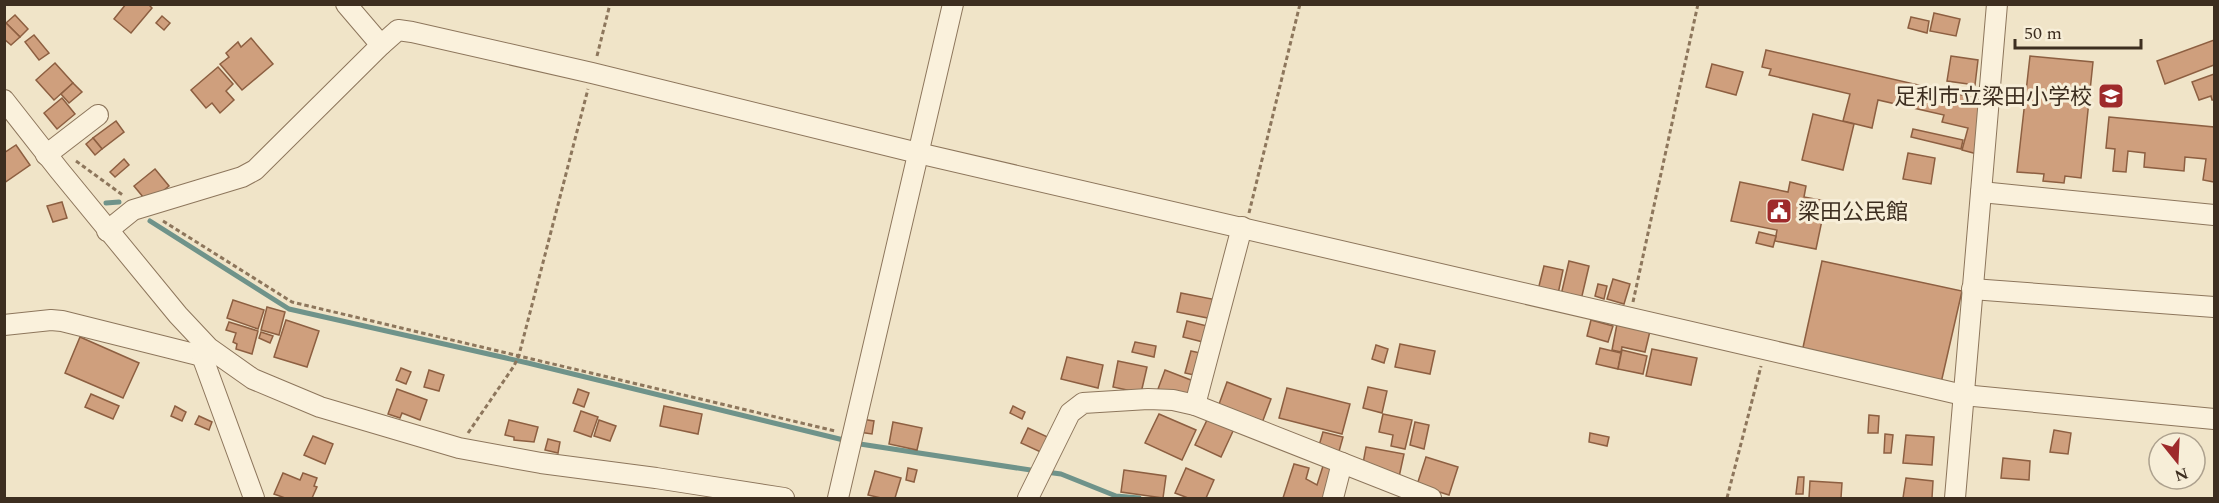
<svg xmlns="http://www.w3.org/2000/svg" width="2219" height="503" font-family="Spectral,'Noto Sans JP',serif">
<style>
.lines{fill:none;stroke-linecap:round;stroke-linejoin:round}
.stream{stroke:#6f938a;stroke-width:5}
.building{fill:#cf9f7d;stroke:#8d5f41;stroke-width:1.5}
.minor-casing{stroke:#8d765c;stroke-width:22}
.path{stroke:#8d765c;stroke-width:3;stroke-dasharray:4.5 3;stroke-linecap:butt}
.minor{stroke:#faf1dc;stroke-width:20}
.labels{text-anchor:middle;stroke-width:6;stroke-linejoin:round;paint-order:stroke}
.poi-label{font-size:22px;fill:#3d2e20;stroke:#f7eed8;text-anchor:end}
</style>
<rect width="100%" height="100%" fill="#f0e4c8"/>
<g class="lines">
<g class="stream">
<path d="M106,203L119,202"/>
<path d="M150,221L289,309L528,363L860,444L1037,471"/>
<path d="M1046,472L1061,474L1116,496L1139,498"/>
</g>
</g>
<g class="building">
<path d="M126,4H148L152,8L131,33L114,19Z"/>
<path d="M1934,13L1960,19L1956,36L1930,31Z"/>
<path d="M15,15L28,29L20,37L6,23Z"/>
<path d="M162,16L170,23L164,30L156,23Z"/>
<path d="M1911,17L1929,21L1927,33L1908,28Z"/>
<path d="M6,23L20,37L11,45L4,39V25Z"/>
<path d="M34,35L49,53L39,60L25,42Z"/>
<path d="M251,38L273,64L242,90L220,64L229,57L226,53L238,42L241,47Z"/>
<path d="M2214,40V65L2165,84L2157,61Z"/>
<path d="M1766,50L1975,98L1974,101L1983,103L1977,154L1962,150L1968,128L1942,122L1944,115L1878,100L1872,128L1843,121L1850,94L1769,75L1771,69L1762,67Z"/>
<path d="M1951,56L1978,60L1975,85L1947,81Z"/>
<path d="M2030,56L2093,62L2081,178L2065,176L2064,183L2043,181L2044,174L2017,172Z"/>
<path d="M55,63L73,83L54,100L36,80Z"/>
<path d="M1712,64L1743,72L1736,95L1706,87Z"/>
<path d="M218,67L233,84L226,91L234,100L220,113L212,103L206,108L191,90Z"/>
<path d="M2214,74V100H2212L2211,96L2199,100L2192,82Z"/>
<path d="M73,83L82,92L69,103L61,94Z"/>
<path d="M62,98L75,114L57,129L44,113Z"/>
<path d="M1813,114L1854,124L1843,170L1802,160Z"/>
<path d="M2109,117L2214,127V182L2203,180L2206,159L2185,157L2184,171L2144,167L2145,153L2128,151L2126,172L2113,171L2115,149L2106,148Z"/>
<path d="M116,121L124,132L102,149L93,138Z"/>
<path d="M1913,129L1963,140L1961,149L1911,137Z"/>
<path d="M93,138L102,149L95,155L86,144Z"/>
<path d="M16,145L30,165L4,183V153Z"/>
<path d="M1908,153L1935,158L1931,184L1903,179Z"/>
<path d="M124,159L129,165L115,177L110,172Z"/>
<path d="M155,169L169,186L148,203L134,186Z"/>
<path d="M1740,182L1788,192L1790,182L1806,186L1804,197L1826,201L1816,249L1775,241L1777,230L1731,221Z"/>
<path d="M62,202L67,218L53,222L47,206Z"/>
<path d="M1759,232L1776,236L1773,247L1756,243Z"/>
<path d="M1569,261L1589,266L1581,300L1561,295Z"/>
<path d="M1822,261L1962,291L1941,383L1802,352Z"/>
<path d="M1544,266L1563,270L1558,294L1538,290Z"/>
<path d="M1613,279L1630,284L1624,304L1607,299Z"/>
<path d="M1598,284L1607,286L1604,299L1595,296Z"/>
<path d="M1181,293L1217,300L1213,319L1177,312Z"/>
<path d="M233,300L264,310L258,329L227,318Z"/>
<path d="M267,307L285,312L279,335L261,330Z"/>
<path d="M286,320L319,331L307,367L274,357Z"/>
<path d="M1591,320L1613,326L1608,342L1587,336Z"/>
<path d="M1187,321L1211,327L1207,343L1183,337Z"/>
<path d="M229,322L258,331L252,354L236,349L237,344L233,342L236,333L226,330Z"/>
<path d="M1617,324L1650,331L1645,352L1622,347L1621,352L1612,350Z"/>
<path d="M261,332L273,336L270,343L259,338Z"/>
<path d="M80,337L139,363L123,398L65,373Z"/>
<path d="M1135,342L1156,346L1154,357L1132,352Z"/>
<path d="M1400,344L1435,351L1430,374L1395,367Z"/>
<path d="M1376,345L1388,349L1384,363L1372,359Z"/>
<path d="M1600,348L1621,353L1618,369L1596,364Z"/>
<path d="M1652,349L1697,358L1691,385L1646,376Z"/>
<path d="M1622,350L1647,356L1643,374L1618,369Z"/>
<path d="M1191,351L1205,354L1199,376L1185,373Z"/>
<path d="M1067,357L1103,365L1098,388L1061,379Z"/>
<path d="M1118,361L1147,367L1141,393L1113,387Z"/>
<path d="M401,368L411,372L406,384L396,380Z"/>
<path d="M429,370L444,375L439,391L424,387Z"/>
<path d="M1165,370L1196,382L1190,400L1158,389Z"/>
<path d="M1227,382L1271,399L1262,423L1218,407Z"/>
<path d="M1368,387L1387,391L1382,413L1363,408Z"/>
<path d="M1287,388L1350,404L1342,434L1279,418Z"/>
<path d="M397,389L427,400L420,420L402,413L400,418L388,414Z"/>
<path d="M578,389L589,393L584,407L573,403Z"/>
<path d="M91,394L119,406L113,419L85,407Z"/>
<path d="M175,406L186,412L182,421L171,416Z"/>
<path d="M664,406L702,414L698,434L660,426Z"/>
<path d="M1013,406L1025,412L1022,419L1010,413Z"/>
<path d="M581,411L598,417L591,437L574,431Z"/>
<path d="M1159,414L1196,430L1182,460L1145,443Z"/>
<path d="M1383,414L1412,420L1405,449L1391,446L1393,435L1379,432Z"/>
<path d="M1869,415L1879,416L1878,433H1868Z"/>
<path d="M199,416L212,422L209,430L195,424Z"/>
<path d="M1208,418L1234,429L1221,457L1195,445Z"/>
<path d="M861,419L874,421L872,434L859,432Z"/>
<path d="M509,420L538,427L534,442L514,440V437L505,435Z"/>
<path d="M599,420L616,426L610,441L594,436Z"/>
<path d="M893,422L922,428L917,450L889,444Z"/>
<path d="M1415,422L1429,425L1424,449L1410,445Z"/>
<path d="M1028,428L1052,439L1045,454L1021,443Z"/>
<path d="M2054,430L2071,433L2068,454L2050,452Z"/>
<path d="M1323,432L1343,437L1338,455L1318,449Z"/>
<path d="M1590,433L1609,437L1607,446L1589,442Z"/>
<path d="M1885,434L1893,435L1891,453H1884Z"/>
<path d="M1906,435L1934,437L1932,465L1903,463Z"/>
<path d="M313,436L333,444L325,464L304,455Z"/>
<path d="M548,439L560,442L558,453L545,450Z"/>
<path d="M1366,447L1404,454L1399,477L1362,469Z"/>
<path d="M1426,457L1458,467L1449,495L1417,485Z"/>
<path d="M2003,458L2030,461L2029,480L2001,478Z"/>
<path d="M1324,463L1338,467L1328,498H1283L1294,464L1309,468L1306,479L1317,485Z"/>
<path d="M908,468L917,470L914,482L906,480Z"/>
<path d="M1186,468L1214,480L1206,498H1188L1175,493Z"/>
<path d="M1124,470L1166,476L1163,498L1121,492Z"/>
<path d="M875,471L901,478L895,498H881L868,495Z"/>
<path d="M283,473L300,480L303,473L317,478L314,486L317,487L312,498H285L274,494Z"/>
<path d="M1798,477H1804L1803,494H1796Z"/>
<path d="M1906,478L1933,481L1932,498H1903Z"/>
<path d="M1810,481L1842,483L1841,498H1809Z"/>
</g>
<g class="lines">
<g class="minor-casing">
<g id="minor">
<path d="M346,4L381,45"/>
<path d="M4,100L59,170L178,315L209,348L253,379L320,407L459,448L541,463L656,478L784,498"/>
<path d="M46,155L98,115"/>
<path d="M1981,192L2214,215"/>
<path d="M107,231L133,210L242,177L255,170L381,45L398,30L412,32L592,73L918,153L1963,395L2214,419"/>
<path d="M1972,289L2214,307"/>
<path d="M4,325L51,320L62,321L202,356"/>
<path d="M202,356L254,498"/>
<path d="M1195,405L1242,227"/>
<path d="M838,498L953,4"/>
<path d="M1028,498L1070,413L1083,403L1148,399L1173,400L1195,405L1431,498"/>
<path d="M1333,498L1342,463"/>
<path d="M1955,498L1997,4"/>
</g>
</g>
<g class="path">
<path d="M597,56L610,4"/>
<path d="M76,161L124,196"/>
<path d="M1249,213L1300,4"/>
<path d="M163,221L292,302L835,431"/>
<path d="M1633,302L1698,4"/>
<path d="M468,433L514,366L519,355L588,89"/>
<path d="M1727,498L1761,366"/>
</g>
<use href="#minor" class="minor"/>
</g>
<defs>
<g id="school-square" transform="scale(1.35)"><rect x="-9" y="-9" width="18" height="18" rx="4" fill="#9e2a2b" stroke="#f7eed8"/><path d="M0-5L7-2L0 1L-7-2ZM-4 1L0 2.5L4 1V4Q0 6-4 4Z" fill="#fff"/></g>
<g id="civic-square" transform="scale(1.35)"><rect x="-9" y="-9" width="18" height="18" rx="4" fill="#9e2a2b" stroke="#f7eed8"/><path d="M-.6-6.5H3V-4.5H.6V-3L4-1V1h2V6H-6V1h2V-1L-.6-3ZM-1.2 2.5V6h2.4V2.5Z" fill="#fff"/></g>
</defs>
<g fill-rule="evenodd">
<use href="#school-square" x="2111" y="96"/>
<use href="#civic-square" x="1779" y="211"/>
</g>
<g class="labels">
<g class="poi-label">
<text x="2092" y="104">足利市立梁田小学校</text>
<text x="1798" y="219" text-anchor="start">梁田公民館</text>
</g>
</g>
<rect width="2219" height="503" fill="none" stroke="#3d2e20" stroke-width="12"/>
<g transform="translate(2177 461) rotate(162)"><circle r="28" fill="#f7eed8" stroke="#ada18e" stroke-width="1.5"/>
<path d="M0-4.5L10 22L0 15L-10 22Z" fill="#9e2a2b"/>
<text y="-9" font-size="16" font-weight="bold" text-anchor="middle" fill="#3d2e20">N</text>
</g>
<path d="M2015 39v9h126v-9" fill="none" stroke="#3d2e20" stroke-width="3"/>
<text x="2024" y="39" font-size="18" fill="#3d2e20" stroke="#f7eed8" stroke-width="4.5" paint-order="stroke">50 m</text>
</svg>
